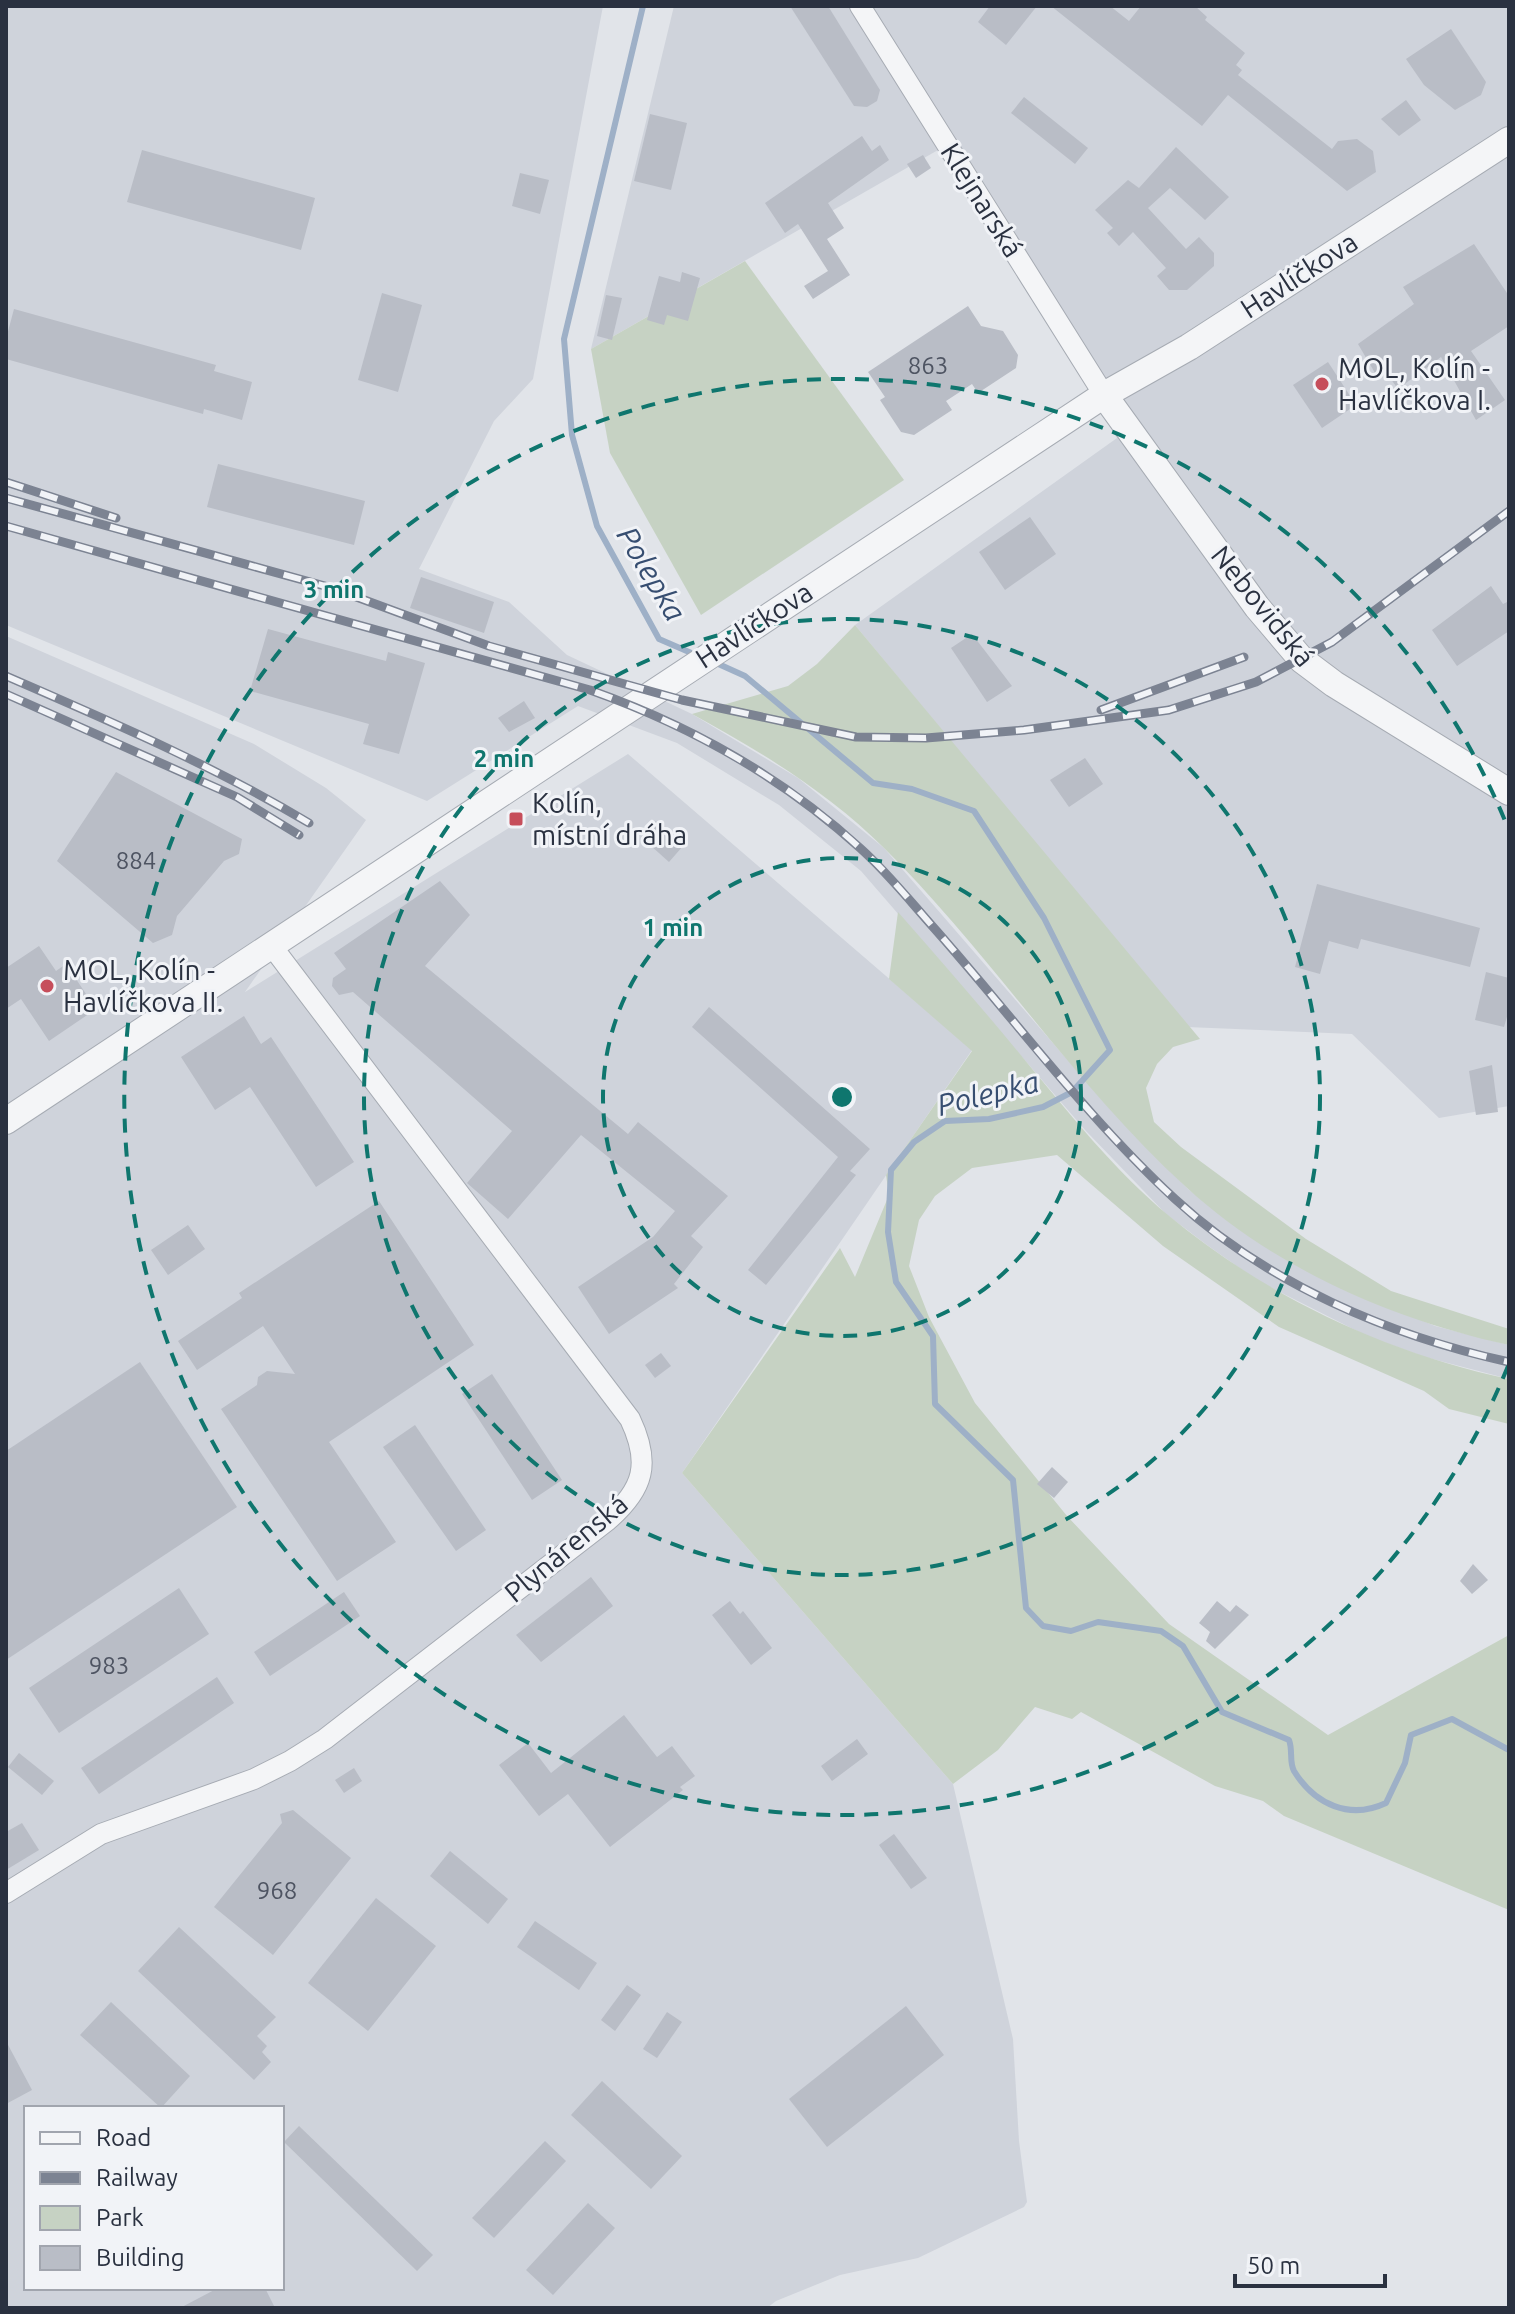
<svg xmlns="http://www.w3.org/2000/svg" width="1515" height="2314" font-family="Ubuntu,sans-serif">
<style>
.built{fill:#cfd3db;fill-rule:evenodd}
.green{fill:#c6d2c3}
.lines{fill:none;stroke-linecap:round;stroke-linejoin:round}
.stream{stroke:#9eb0c7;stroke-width:6}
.building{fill:#b9bdc6}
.minor-casing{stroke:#a6abb3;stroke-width:22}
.tertiary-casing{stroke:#a6abb3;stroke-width:28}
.minor{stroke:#f4f5f7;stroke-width:20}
.tertiary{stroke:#f4f5f7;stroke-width:26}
.rail-casing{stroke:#7c8392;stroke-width:9}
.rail{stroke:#f1f3f7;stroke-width:6;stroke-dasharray:18;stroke-linecap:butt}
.ring{fill:none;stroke:#0f766e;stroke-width:4;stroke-dasharray:14 10}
.poi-dot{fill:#c64e5b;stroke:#f1f3f7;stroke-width:3}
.labels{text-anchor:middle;stroke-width:6;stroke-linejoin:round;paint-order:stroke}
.number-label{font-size:24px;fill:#4e5462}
.street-label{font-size:28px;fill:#2a3140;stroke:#f1f3f7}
.poi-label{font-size:28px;fill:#2a3140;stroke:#f1f3f7;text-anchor:start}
.water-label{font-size:30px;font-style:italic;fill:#374e71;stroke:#f1f3f7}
.centre{fill:#0f766e;stroke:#f1f3f7;stroke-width:4}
.ring-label{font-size:24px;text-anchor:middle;font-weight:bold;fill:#0f766e;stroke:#f1f3f7;stroke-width:6;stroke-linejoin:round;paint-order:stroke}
</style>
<rect width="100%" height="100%" fill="#e1e4e9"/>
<g class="built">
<path d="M6,6H603L533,379L494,421L419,569L509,602L567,655L692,714L798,778L884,848L1110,1109L1188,1189L1226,1219L1329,1282L1435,1326L1509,1345V1379L1425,1357L1369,1337L1258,1281L1207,1245L1166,1214L1086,1131L861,871L779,805L677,743L578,706L427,801L6,625Z"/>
<path d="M674,6H1509V1106L1439,1118L1352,1034L1187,1027L855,625L1117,438L945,146L591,349Z"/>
<path d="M6,636L254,744L326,788L366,820L245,992L628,754L972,1050L682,1473L953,1784L1013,2039L1019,2141L1027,2202L1024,2207L918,2258L840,2275L776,2301L767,2308H6ZM26,2108H282V2288H26Z"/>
</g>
<g class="green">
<path d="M745,261L904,480L701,615L610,453L591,349Z"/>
<path d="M855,625L1200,1039L1173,1047L1157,1064L1146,1088L1154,1122L1181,1147L1306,1239L1391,1291L1509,1329V1345C1393,1320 1274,1268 1186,1187C1074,1085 992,955 884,848C829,793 760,751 692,714L788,686L817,664Z"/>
<path d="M898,912C941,961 983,1009 1024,1059C1069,1113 1114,1170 1168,1215C1267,1297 1384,1352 1509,1379V1424L1449,1409L1424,1391L1279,1327L1163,1246L1057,1155L972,1168L935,1196L919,1220L909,1266L929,1317L975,1403L1067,1516L1169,1624L1328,1735L1509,1635V1910L1284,1816L1263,1801L1215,1786L1081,1712L1072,1719L1035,1707L998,1750L953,1784L682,1473L840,1248L855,1277L889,1195L886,1175L972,1051L889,979Z"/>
</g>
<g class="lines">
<g class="stream">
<path d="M643,6L564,339L572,435L597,526L659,639L696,655"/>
<path d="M714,662L745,676L873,783L912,789L974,811L1044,918L1110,1050L1072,1092L1043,1107L989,1119L945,1121L914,1142L891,1170L888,1232L896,1282L933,1336L935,1404L1013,1480L1026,1608L1043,1626L1071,1631L1098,1622L1161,1631L1183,1646L1222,1712L1289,1740C1293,1750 1289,1762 1294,1771C1315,1805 1350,1820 1386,1803L1405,1763L1411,1735L1452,1719L1509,1750"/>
</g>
</g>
<g class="building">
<path d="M790,6H828L880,90L877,101L867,107L854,106Z"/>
<path d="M990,6H1037L1006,45L978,22Z"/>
<path d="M1051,6H1110L1129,21L1141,6H1195L1207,17L1205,20L1245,53L1236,65L1242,70L1238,75L1332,149L1338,141L1357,139L1373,151L1376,172L1347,191L1228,95L1202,126Z"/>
<path d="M1451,29L1486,82L1481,95L1455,110L1424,85L1406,59Z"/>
<path d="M1024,97L1088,148L1075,164L1011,113Z"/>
<path d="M1406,100L1421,120L1399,136L1381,119Z"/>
<path d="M650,114L687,123L671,190L634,181Z"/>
<path d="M862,136L872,151L880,145L889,160L828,203L844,228L827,239L850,275L813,299L804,286L828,271L798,224L785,233L765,203Z"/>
<path d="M1176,147L1229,197L1205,220L1170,188L1148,208L1186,249L1199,237L1214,253V266L1187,290H1169L1157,276L1166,268L1133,232L1119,246L1107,233L1113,228L1095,210L1128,180L1139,188Z"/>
<path d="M142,150L315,198L301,250L127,202Z"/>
<path d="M923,155L931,168L916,178L907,164Z"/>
<path d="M520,173L549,180L540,214L512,206Z"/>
<path d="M1474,244L1509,296V326L1471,351L1505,400L1476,420L1441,357L1398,389L1383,368L1375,373L1358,344L1414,304L1403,287Z"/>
<path d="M682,272L700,278L688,321L667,315L664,325L647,320L659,276L680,282Z"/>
<path d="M382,293L422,305L398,392L358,380Z"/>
<path d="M606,295L622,298L612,340L597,336Z"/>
<path d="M968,306L981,326L1003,331L1018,355L1016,368L978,393L972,384L946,401L952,410L914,435L901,432L880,400L885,397L868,372Z"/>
<path d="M14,309L216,365L214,371L252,382L242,420L204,409L203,414L6,359V339Z"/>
<path d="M1328,362L1356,405L1322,428L1293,385Z"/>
<path d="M218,464L365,501L354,545L207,507Z"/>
<path d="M1030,517L1056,554L1005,590L979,552Z"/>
<path d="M421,577L494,602L484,633L410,608Z"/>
<path d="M1491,586L1503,604L1509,601V631L1457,666L1432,630Z"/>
<path d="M268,629L386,661L388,652L425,663L399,754L363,744L369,724L250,691Z"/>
<path d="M972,634L1012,686L987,702L951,648Z"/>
<path d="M524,701L535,718L509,732L498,718Z"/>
<path d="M1085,758L1103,784L1069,807L1050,780Z"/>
<path d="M116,772L242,839L239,854L224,861L177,916L172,935L153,943L57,861Z"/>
<path d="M656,821L683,846L669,862L641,837Z"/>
<path d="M440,881L470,915L425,966L628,1134L638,1122L728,1196L691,1236L703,1247L674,1284L678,1288L609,1334L578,1287L653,1237L675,1211L581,1135L508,1219L467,1183L512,1131L353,992L339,995L332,986L333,978L346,969L334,953Z"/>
<path d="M1317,884L1480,928L1470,967L1361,939L1358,949L1329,941L1320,974L1295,967Z"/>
<path d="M39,946L56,971L66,964L96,1009L49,1041L21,999L6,1009V968Z"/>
<path d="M1486,972L1509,978V1010L1504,1027L1475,1020Z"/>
<path d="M709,1007L870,1149L850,1171L856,1175L766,1285L748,1270L838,1157L692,1027Z"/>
<path d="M244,1016L261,1044L271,1037L354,1162L316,1187L250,1087L215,1110L181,1057Z"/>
<path d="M1492,1065L1498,1112L1476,1115L1469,1071Z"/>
<path d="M379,1201L474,1345L329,1442L396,1542L337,1581L221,1409L257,1385L258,1377L267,1371L295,1374L263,1326L197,1370L178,1341L242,1298L239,1293Z"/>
<path d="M188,1225L205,1249L168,1275L151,1250Z"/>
<path d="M661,1353L671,1366L655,1378L645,1365Z"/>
<path d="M140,1362L237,1507L6,1660V1451Z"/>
<path d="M492,1374L562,1480L532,1500L462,1394Z"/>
<path d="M415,1425L486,1530L456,1551L383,1447Z"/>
<path d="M1052,1467L1068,1482L1054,1498L1037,1484Z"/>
<path d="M1473,1564L1488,1580L1472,1594L1460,1581Z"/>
<path d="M591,1577L613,1606L541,1662L516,1635Z"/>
<path d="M179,1588L209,1634L59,1733L29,1688Z"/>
<path d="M344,1592L360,1616L270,1676L254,1652Z"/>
<path d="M730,1601L740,1614L743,1611L772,1648L751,1665L712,1615Z"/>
<path d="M1217,1601L1230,1612L1236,1605L1249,1615L1215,1649L1206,1641L1210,1632L1199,1623Z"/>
<path d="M217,1677L234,1703L99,1794L81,1768Z"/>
<path d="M624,1715L657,1757L672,1746L695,1776L680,1787L683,1790L610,1847L568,1794L539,1816L499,1765L528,1743L551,1773Z"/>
<path d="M857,1739L868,1754L832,1781L821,1766Z"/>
<path d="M19,1753L54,1781L42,1795L8,1767Z"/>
<path d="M354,1768L362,1781L344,1793L335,1780Z"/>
<path d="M293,1810L351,1858L273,1955L214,1907L282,1823L280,1814Z"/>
<path d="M22,1823L39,1850L6,1870V1832Z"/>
<path d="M894,1834L927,1878L911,1889L879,1845Z"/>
<path d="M450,1851L508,1899L488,1924L430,1876Z"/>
<path d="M376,1898L436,1946L368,2031L308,1983Z"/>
<path d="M535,1921L597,1963L579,1990L517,1947Z"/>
<path d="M179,1927L276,2017L257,2036L267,2046L262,2052L271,2062L254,2080L138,1971Z"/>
<path d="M627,1985L641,1995L615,2031L601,2020Z"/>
<path d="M111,2002L190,2076L161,2108L80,2035Z"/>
<path d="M906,2006L944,2055L827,2147L789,2099Z"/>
<path d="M667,2012L682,2022L657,2058L643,2049Z"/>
<path d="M6,2041L32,2090L6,2104Z"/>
<path d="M602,2081L682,2156L651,2189L571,2115Z"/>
<path d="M299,2126L433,2255L417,2271L284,2142Z"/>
<path d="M545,2141L566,2161L494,2238L472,2218Z"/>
<path d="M588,2203L615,2228L553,2295L526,2270Z"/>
<path d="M218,2288H265L275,2308H180Z"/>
</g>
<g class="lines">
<g class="minor-casing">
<g id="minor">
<path d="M860,6L1104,395"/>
<path d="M6,1893L101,1834L254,1779L290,1761L325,1739L608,1520C644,1489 651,1463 630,1419L271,945"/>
</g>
</g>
<g class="tertiary-casing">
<g id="tertiary">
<path d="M1104,395L1257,607L1302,660L1334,684L1509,792"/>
<path d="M6,1121L1104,395L1189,347L1509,140"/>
</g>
</g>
<use href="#minor" class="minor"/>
<use href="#tertiary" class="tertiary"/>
<g class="rail-casing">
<g id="rail">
<path d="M6,482L116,518"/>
<path d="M6,498L332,588L489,646L682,700L856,737L926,738L1024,730L1169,710L1256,682L1332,642L1509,511"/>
<path d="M6,526L590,690C689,725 782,777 860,848C887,872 910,901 934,928C1014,1018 1086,1117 1175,1199C1266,1283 1390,1336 1509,1362"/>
<path d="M6,676C110,721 212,765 309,823"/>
<path d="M6,694L237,797L299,835"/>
<path d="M1101,710L1244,657"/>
</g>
</g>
<use href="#rail" class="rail"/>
</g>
<g class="ring">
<circle cx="842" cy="1097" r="239"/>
<circle cx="842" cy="1097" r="478"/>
<path d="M1508 1366A718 718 0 1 1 1508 828"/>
</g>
<g class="poi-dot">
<circle cx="1322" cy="384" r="8"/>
<rect x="508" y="811" width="16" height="16" rx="4"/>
<circle cx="47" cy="986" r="8"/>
</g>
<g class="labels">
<g class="number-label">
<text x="928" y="374">863</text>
<text x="136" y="869">884</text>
<text x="109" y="1674">983</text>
<text x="277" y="1899">968</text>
</g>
<g class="street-label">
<text transform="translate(982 200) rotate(58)" y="10">Klejnarská</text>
<text transform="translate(1299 275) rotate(-33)" y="10">Havlíčkova</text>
<text transform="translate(1263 606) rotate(51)" y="10">Nebovidská</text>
<text transform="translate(754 625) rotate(-33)" y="10">Havlíčkova</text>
<text transform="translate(566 1548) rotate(-40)" y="10">Plynárenská</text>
</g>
<g class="poi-label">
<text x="1338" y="378">MOL, Kolín -<tspan x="1338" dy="32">Havlíčkova I.</tspan></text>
<text x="532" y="813">Kolín,<tspan x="532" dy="32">místní dráha</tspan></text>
<text x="63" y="980">MOL, Kolín -<tspan x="63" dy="32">Havlíčkova II.</tspan></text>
</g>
<g class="water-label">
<text transform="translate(651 574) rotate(59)" y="10">Polepka</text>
<text transform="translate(988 1094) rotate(-14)" y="10">Polepka</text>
</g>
</g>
<circle cx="842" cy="1097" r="12" class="centre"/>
<g class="ring-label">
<text x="334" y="598">3 min</text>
<text x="504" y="767">2 min</text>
<text x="673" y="936">1 min</text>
</g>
<rect width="1515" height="2314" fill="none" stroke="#2a3140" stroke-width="16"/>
<rect x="24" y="2106" width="260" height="184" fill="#f1f3f7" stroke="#a1a5ae" stroke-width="2"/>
<rect x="40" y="2132" width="40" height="12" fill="#f4f5f7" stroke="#a1a5ae" stroke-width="2"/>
<text x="96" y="2146" font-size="24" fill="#2a3140">Road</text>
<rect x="40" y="2172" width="40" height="12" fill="#7c8392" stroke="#a1a5ae" stroke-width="2"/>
<text x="96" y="2186" font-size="24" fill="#2a3140">Railway</text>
<rect x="40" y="2206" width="40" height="24" fill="#c6d2c3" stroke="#a1a5ae" stroke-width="2"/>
<text x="96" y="2226" font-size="24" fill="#2a3140">Park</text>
<rect x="40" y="2246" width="40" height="24" fill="#b9bdc6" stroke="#a1a5ae" stroke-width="2"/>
<text x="96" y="2266" font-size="24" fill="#2a3140">Building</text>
<path d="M1235 2274v12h150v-12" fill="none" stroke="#2a3140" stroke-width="4"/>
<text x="1247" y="2274" font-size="24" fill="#2a3140" stroke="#f1f3f7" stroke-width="6" paint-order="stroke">50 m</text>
</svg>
